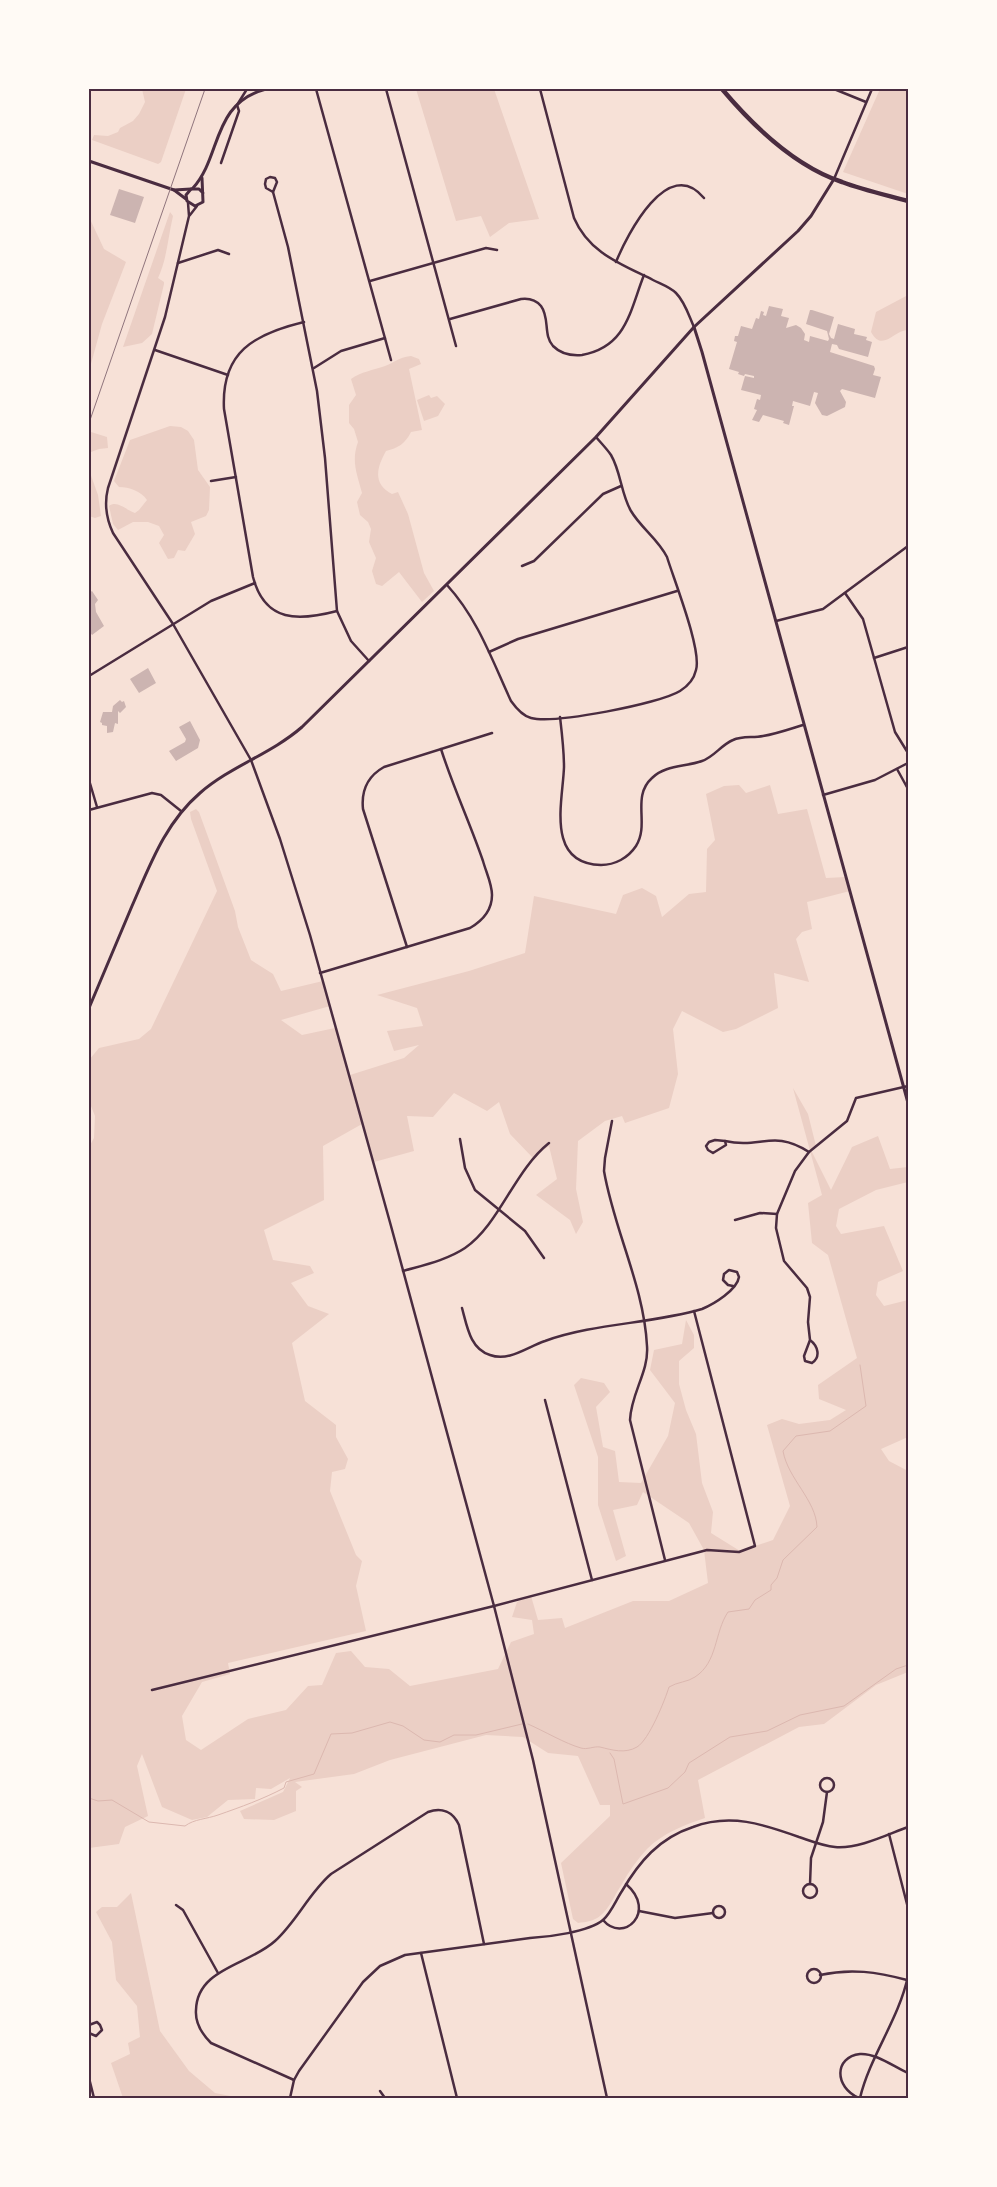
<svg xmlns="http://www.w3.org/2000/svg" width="997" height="2187" font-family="'Noto Serif',serif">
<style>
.green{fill:#ebcfc5}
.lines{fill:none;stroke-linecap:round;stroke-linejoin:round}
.stream{stroke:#dcb8b0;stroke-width:1}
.building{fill:#ccb4b1}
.minor{stroke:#4a2c40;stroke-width:2.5}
.tertiary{stroke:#4a2c40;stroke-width:3}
.primary{stroke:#4a2c40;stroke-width:4.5}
.rail{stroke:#8f747c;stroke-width:1}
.neatline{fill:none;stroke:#4a2c40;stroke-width:2}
</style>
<rect width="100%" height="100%" fill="#f7e1d7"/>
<g class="green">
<path d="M142,89H186L161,162L158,164L92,140L94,135L108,136L118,132L120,128L133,121L139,114L145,102Z"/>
<path d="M416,89H494L539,219L509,223L490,237L481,216L456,221Z"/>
<path d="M880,89H908V194L843,172Z"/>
<path d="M170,212L173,216C168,237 167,259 158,278L164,282V284L152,334L142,343L123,347Z"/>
<path d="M89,217L104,249L126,262L102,324L89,371Z"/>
<path d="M908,295V330C893,330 883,353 871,332L876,312Z"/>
<path d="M411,356L419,359L421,364L409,369L422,430L411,432C405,444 398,448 386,451C377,467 372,484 392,494L398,492L408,514L424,573L434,591L422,602L399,572L382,586L376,584L372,571L376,558L369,542L371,529L368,522L360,515L357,502L362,493C357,474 351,461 358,442L354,429L349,423V405L356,395L351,379C361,372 373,370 385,366C396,362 397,358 411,356Z"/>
<path d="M429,395L431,398L437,396L445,404L438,416L424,421L417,400Z"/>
<path d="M170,426L181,427L188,431L194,440L198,470L210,487L209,510L206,516L191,522L195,534L185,551L178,550L174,558L168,559L159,543L164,535L159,526L148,522H133L118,530L113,524L109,506C117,500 126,510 135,513L139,510L147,500C141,491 129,487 119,487L114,481L130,440Z"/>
<path d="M91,432L107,437L108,448L99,449L91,452L89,458V438Z"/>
<path d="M89,470L98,495L101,516L95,518L89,516Z"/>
<path d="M739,785L746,793L770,785L778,814L807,809L826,878L846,877L850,891L807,902L812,929L802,932L796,939L809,982L774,973L778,1008L736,1029L723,1032L682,1011L673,1029L678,1074L669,1108L625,1123L622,1116L605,1121L578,1141L576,1189L583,1222L576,1234L570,1220L536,1195L557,1179L549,1146L533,1158L510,1134L499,1102L487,1111L454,1093L433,1117L407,1116L414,1151L374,1162L362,1124L323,1146L324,1200L264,1230L273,1260L310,1266L314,1273L291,1283L308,1306L329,1314L292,1343L305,1401L336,1425V1437L348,1459L345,1469L332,1472L330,1491L356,1555L362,1561L356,1586L366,1631L228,1663L230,1674L202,1682L182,1716L186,1740L201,1750L248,1719L286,1710L308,1686L322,1685L336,1653L351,1651L365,1667L389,1669L410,1686L498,1669L511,1642L534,1634L532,1620L512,1617L517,1602L531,1596L538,1620L562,1618L565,1628L633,1601H669L708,1583L704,1550L689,1523L643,1492L637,1505L613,1510L626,1556L616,1561L598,1505V1457L574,1385L581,1378L604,1383L610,1392L596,1407L603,1447L615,1451L619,1482L641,1483L668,1436L675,1403L650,1370L654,1350L682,1344L686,1320L694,1335V1348L679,1361V1384L686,1410L696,1434L702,1483L713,1512L711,1533L740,1551L773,1540L790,1506L767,1425L782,1419L799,1424L830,1420L846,1410L819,1399L818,1385L857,1358L828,1255L812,1243L808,1203L822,1195L793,1088L808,1114L816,1146L811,1150L831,1190L852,1147L878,1136L890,1169L908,1167V1182L876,1190L839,1209L836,1226L841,1234L884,1226L903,1271L878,1282L876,1295L884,1306L908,1300V1437L881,1449L889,1461L908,1471V1672L876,1685L824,1724L799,1727L698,1780L705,1818C684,1825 663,1833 647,1849C637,1860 629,1871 622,1884C615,1894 610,1908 600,1916C594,1921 586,1922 578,1923L573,1919L561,1863L610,1816V1805H600L578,1756L548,1753L523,1737L486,1735L390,1760L354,1774L295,1782L302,1787L296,1791V1811L274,1820L244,1819L240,1811L283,1792L290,1778L271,1789L256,1788L255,1799L228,1800L207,1817L192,1820L162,1807L142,1754L137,1766L148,1816L125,1827L119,1844L89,1848V1147L94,1138L95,1116L89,1101V1060L99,1048L139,1039L151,1029L217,891L191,819L190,812L196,809L199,812L235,911L238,927L251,960L273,974L281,991L323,981L330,1006L281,1020L302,1035L335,1028L350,1075L404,1058L419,1045L394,1051L387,1031L423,1026L417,1008L377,995L469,971L525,953L534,896L616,914L623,895L642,888L656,896L662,917L689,894L706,892L707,849L715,840L706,794L724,786Z"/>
<path d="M131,1893L160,2031L189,2071L215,2093L241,2098H123L111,2063L130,2054L128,2043L140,2037L137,2006L116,1980L112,1942L96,1912L102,1907H117Z"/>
</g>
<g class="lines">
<g class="stream">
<path d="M528,1724C544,1731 566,1744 581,1748C587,1750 594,1746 600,1747C612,1750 625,1754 637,1747C649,1740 665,1700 669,1687C677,1682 688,1682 695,1677C718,1662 714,1633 728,1612L749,1609L755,1600L771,1590V1585L777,1578L783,1560L817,1527C816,1500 788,1479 783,1451L796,1436L830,1431L866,1406L860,1365"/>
<path d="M610,1753L614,1759L623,1804L668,1788L685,1772L689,1763L730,1737L767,1731L800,1715L844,1706L896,1669L908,1665"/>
<path d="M89,1798L98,1801L112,1800L149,1822L185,1826C194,1819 207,1819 218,1815C241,1807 263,1799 284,1788L286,1782L314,1774L331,1734L352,1733L390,1722L403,1726L424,1740L440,1742L454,1735H476L522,1724"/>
</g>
</g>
<g class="building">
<path d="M119,189L144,197L135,223L110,215Z"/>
<path d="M769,306L783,309L781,316L789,318L786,328L796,325L801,328L805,334L804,340L809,342L810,336L828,341L829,339L827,331L806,324L810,310H812L834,317L829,334L831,338L834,339L838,324L855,329L854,334L867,337L866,340L872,342L868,357L839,349L837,345L832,344L830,352L874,366L875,369L873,375L881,377L875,398L842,389L840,391L846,402L845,407L827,416L822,415L815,403L818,393L814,392L810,406L793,401L792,406H794L789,425L783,423L784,421L763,415L759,422L752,420L757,410L754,409L757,399L760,400L761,395L741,390L745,376L754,378V376L745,374L744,376L738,374L739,372L729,369L737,342L734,341L735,336H738L741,326L752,329L756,318L759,319L761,311L764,312L763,315L766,316Z"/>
<path d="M92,591L98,600L95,604L96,612L104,626L92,635L89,631V593Z"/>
<path d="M148,668L156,683L139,693L130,679Z"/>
<path d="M120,700L122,702L124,701L126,707L120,713L118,711V724L115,723L113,732L107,733V726L102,725V723L100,722L103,712H112L113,706Z"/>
<path d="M190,721L200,740L198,748L176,761L169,751L185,742L186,739L179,727Z"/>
</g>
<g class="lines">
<g class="minor">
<path d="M316,89L391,360"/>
<path d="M386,89L456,346"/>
<path d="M540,89L574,218C589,253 621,264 653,280C661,284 670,287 676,293C685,302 689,316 694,327"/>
<path d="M834,89L866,102"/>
<path d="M221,163L239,111L237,105L247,89"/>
<path d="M270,177L275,178L277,182L273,192L266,188L265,184L266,179Z"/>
<path d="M834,179L872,89"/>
<path d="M273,192L288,247L317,391L325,458L337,611L351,641L369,661"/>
<path d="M188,203L189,216L165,317L108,488C104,504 106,518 113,533L173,624L251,760L280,839L310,935L391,1226L494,1606L533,1760L607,2098"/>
<path d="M190,215L197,206"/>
<path d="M616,262C627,235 668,154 704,198"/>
<path d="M178,263L218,250L229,254"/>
<path d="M370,281L486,248L497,250"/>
<path d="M450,319L521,299C529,298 536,300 541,306C550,318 543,335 553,346C561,354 571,356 582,355C627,347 630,310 644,275"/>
<path d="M304,322C254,334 221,352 224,409L253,577C265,623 299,621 337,611"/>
<path d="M155,350L228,375"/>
<path d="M314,368L341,351L385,338"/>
<path d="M211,481L236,477"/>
<path d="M522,566L534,561L603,494L621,486"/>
<path d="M447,585C478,619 492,660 511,701C516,708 523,716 531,718C554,724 659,704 680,691C688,686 694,679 696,670C702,650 674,580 667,557C658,539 641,528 631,511C621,494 621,472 611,455C607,449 601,443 596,437"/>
<path d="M845,593L863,619L895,732L908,753"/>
<path d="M776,621L823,609L908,546"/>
<path d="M489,652L518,639L677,591"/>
<path d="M874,658L908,647"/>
<path d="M89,676L211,601L255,583"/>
<path d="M560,717C562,734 564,750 564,767C563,800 545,864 601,865C615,865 628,858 636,846C650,824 631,797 652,778C665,765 685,767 702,761C714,757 721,745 733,740C742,736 753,738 763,736C776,734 790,729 803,725"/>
<path d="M897,769L908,789"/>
<path d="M89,780L97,807"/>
<path d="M823,795L875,780L908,763"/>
<path d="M89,810L152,793L161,795L181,811"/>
<path d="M407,947L363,809C361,790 368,776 384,767L492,733"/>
<path d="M320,973L470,928C482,921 492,910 492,895C492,884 486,872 483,861C470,823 453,787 441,749"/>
<path d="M612,1121L605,1158L604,1171C614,1230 644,1286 647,1346C649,1372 631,1393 630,1420L665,1560"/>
<path d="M460,1139L465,1168L475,1190L525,1231L544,1258"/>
<path d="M715,1140L725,1141L726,1145L713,1153L708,1150L706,1146L709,1142Z"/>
<path d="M725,1141C761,1149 773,1129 809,1152"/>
<path d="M735,1220L760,1213L777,1214"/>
<path d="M403,1271C424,1265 447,1260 465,1248C499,1225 514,1171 549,1143"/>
<path d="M462,1308C467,1326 470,1349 490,1355C509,1362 527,1347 545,1341C595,1323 651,1324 702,1309C714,1304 737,1290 739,1277L737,1272L729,1270L724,1274L723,1280L728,1285L733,1286"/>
<path d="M810,1340C818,1346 821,1357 812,1363L805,1361L804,1356L810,1340L808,1322L810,1297L807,1288L784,1261L776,1228L777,1214L795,1171L809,1152L847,1121L856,1098L908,1086"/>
<path d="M545,1400L592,1580"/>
<path d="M152,1690L494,1606L707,1550L739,1552L755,1546L694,1311"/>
<circle cx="827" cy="1785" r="7"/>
<path d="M889,1834L908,1908"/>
<path d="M810,1884L811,1858L823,1822L827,1792"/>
<circle cx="810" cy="1891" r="7"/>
<path d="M176,1905L183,1910L218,1973"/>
<circle cx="719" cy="1912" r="6"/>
<path d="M639,1911L675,1918L713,1913"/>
<path d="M603,1920C623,1944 658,1912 626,1884"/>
<path d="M421,1953L457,2098"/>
<circle cx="814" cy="1976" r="7"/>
<path d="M820,1975C851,1968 877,1972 907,1980"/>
<path d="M89,2025L97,2022L100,2025L102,2030L96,2036L89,2033"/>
<path d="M89,2078L94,2098"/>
<path d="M294,2080L211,2043C202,2034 195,2023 196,2010C197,1968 249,1965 275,1941C297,1921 309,1893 331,1874L428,1812C442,1807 453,1812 459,1825L484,1944"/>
<path d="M380,2091L385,2098"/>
<path d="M290,2098L294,2080L299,2071L363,1982L380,1966L405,1955L530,1938C549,1937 588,1932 603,1920C611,1913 616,1900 622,1891C639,1862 659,1838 693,1827C730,1813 763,1824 799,1837C811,1841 823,1846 835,1847C859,1849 886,1835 908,1827"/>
<path d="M859,2098C834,2087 834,2057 860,2054C876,2053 894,2067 908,2073"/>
<path d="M860,2098C870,2056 899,2019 908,1976"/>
</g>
<g class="tertiary">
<path d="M89,161L174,190L186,199"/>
<path d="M202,178L203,202L195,206L187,201L186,195L191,189H199L203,193"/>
<path d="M193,188C222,156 211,104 266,89"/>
<path d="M174,190L191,189"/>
<path d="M694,327L702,352L908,1103"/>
<path d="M89,1008C103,974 118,940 132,906C150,865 165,823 200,793C231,766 271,754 302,727L596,437L694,327L798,231L811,216L834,179"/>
</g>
<path class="primary" d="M722,89C754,127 794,166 842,182C863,190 886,195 908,201"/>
<path class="rail" d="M89,423L205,89"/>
</g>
<rect width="997" height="2187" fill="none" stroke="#fffaf5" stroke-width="180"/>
<rect x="90" y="90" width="817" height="2007" class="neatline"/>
</svg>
